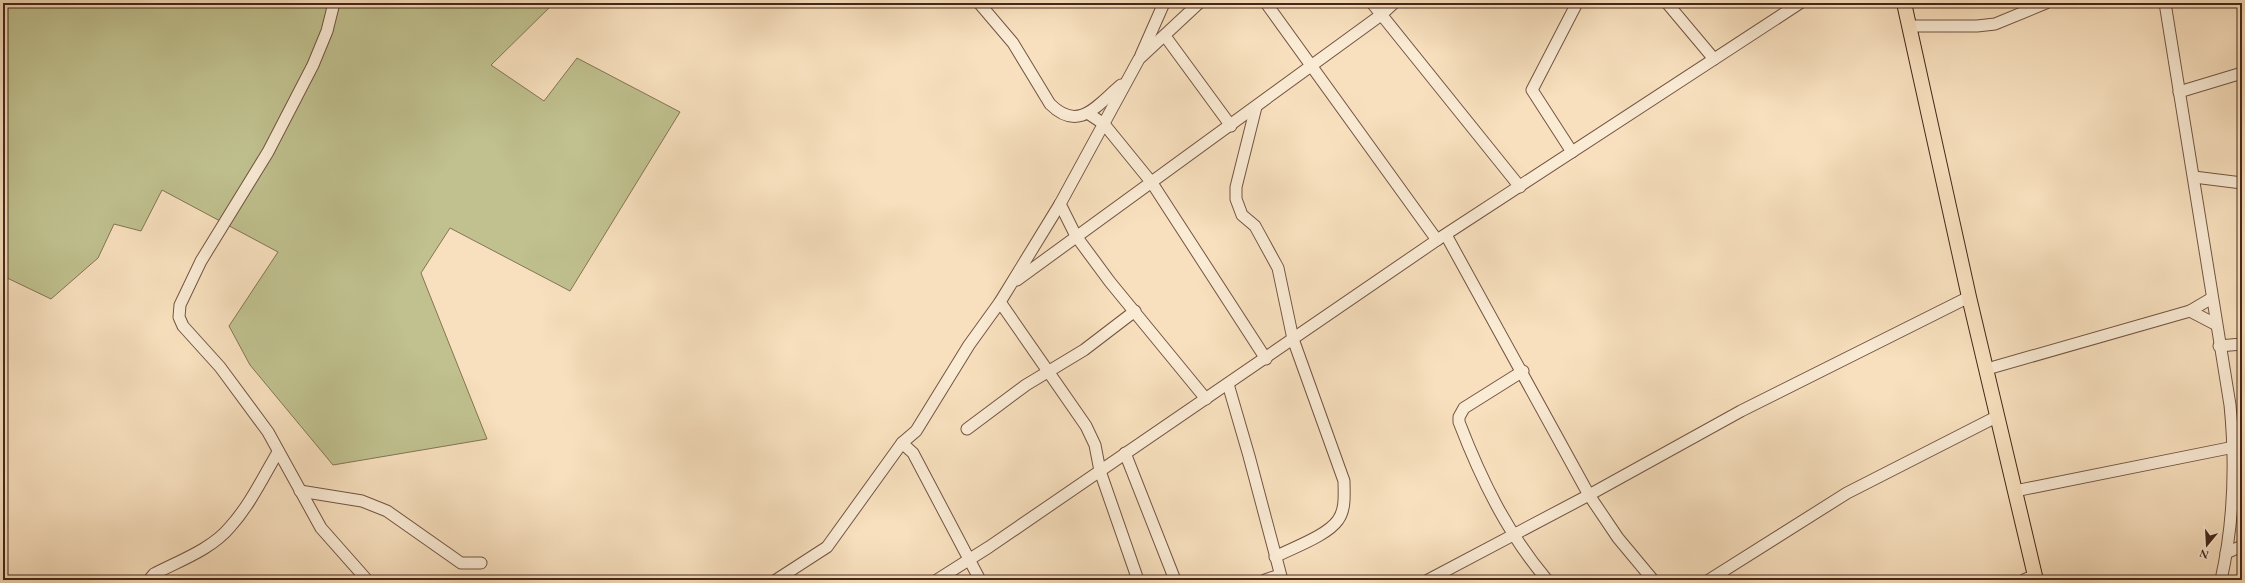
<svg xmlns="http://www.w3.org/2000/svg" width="2245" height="583" font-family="'EB Garamond',serif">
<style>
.grass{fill:#c0c18f;stroke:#847454}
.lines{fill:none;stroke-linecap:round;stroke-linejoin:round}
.minor-casing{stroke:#735442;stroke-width:13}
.major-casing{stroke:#472618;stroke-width:16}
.minor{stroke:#faebd5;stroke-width:11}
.major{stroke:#f8e0be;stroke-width:14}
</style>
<rect width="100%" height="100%" fill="#f8e0be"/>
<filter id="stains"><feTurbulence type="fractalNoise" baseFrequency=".005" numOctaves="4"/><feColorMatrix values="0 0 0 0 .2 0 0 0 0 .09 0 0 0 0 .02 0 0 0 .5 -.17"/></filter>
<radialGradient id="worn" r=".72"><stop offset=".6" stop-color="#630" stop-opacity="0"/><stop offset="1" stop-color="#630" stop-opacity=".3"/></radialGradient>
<path class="grass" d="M3,3H554L491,65L544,101L577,58L680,112L570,291L450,228L421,273L487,439L333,465L250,365L229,326L278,252L162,190L141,231L114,224L98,258L51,299L3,276Z"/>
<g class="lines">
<g class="minor-casing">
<g id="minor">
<path d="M334,3L327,31L313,65L268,152L201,261L180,305L179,317L183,326L220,367L268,432L321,528L367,580"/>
<path d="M979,3L1013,43L1050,104C1079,133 1097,105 1121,85"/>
<path d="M1266,3L1437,240"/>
<path d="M1372,3L1520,187"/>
<path d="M1667,3L1714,59"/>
<path d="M2165,3L2230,405C2236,465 2234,522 2221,580"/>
<path d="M1909,26H1977L1995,24L2046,3"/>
<path d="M1165,36L1231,126"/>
<path d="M1141,55L1164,3"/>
<path d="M2179,92L2242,73"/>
<path d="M1256,107L1236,187V199L1242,215L1255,226L1278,268L1293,339L1344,481C1344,493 1346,509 1338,520C1327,536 1292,548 1275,557"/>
<path d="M1089,114L1104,124L1152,183L1266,359"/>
<path d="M1572,152L1532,90L1577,3"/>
<path d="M2194,177L2242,183"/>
<path d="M1060,204L1076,236L1110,282L1206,399"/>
<path d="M1446,235L1589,495L1618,538L1653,580"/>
<path d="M1017,280L1381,15L1394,3"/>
<path d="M2190,311L2215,324"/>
<path d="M2219,346L2242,344"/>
<path d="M1987,369L2190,311L2212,298"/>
<path d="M1523,371L1464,408L1459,417V422C1481,479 1507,533 1547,580"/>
<path d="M1228,384L1249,456L1282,580"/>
<path d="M967,429L1026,385L1084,350L1135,311"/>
<path d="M902,443L913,453L980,580"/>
<path d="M1125,453L1175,580"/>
<path d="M300,491L362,501L387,511L461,563H481"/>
<path d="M2015,491L2234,447"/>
<path d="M2226,553L2242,546"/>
<path d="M149,580L154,574C179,561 212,549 230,527C250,505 263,477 278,452"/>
<path d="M776,580L827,547L902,443L916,431L969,345L1000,302"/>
<path d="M937,580L989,547L1437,240L1800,3"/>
<path d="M1138,580L1100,471L1095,445L1086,426L1000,302L1060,204L1139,59L1199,3"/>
<path d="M1265,580L1280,575"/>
<path d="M1428,580L1589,495L1741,411L1969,297"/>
<path d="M1709,580L1847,493L1998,416"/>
<path d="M2024,580L2035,575"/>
</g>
</g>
<g class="major-casing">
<path id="major" d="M1904,3L1969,297L2036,580"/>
</g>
<use href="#minor" class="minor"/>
<use href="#major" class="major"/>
</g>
<rect width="2245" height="583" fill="none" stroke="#f8e0be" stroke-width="16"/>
<rect x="4" y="4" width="2237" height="575" fill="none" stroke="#472618" stroke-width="2"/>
<rect x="8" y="8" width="2229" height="567" fill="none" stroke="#472618"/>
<g transform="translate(2207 545) rotate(198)" stroke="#faebd5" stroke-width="3" paint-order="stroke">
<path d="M0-3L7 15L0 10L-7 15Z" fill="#472618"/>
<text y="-6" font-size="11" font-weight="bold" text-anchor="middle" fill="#472618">N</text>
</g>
<rect width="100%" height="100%" filter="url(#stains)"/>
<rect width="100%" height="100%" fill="url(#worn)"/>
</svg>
